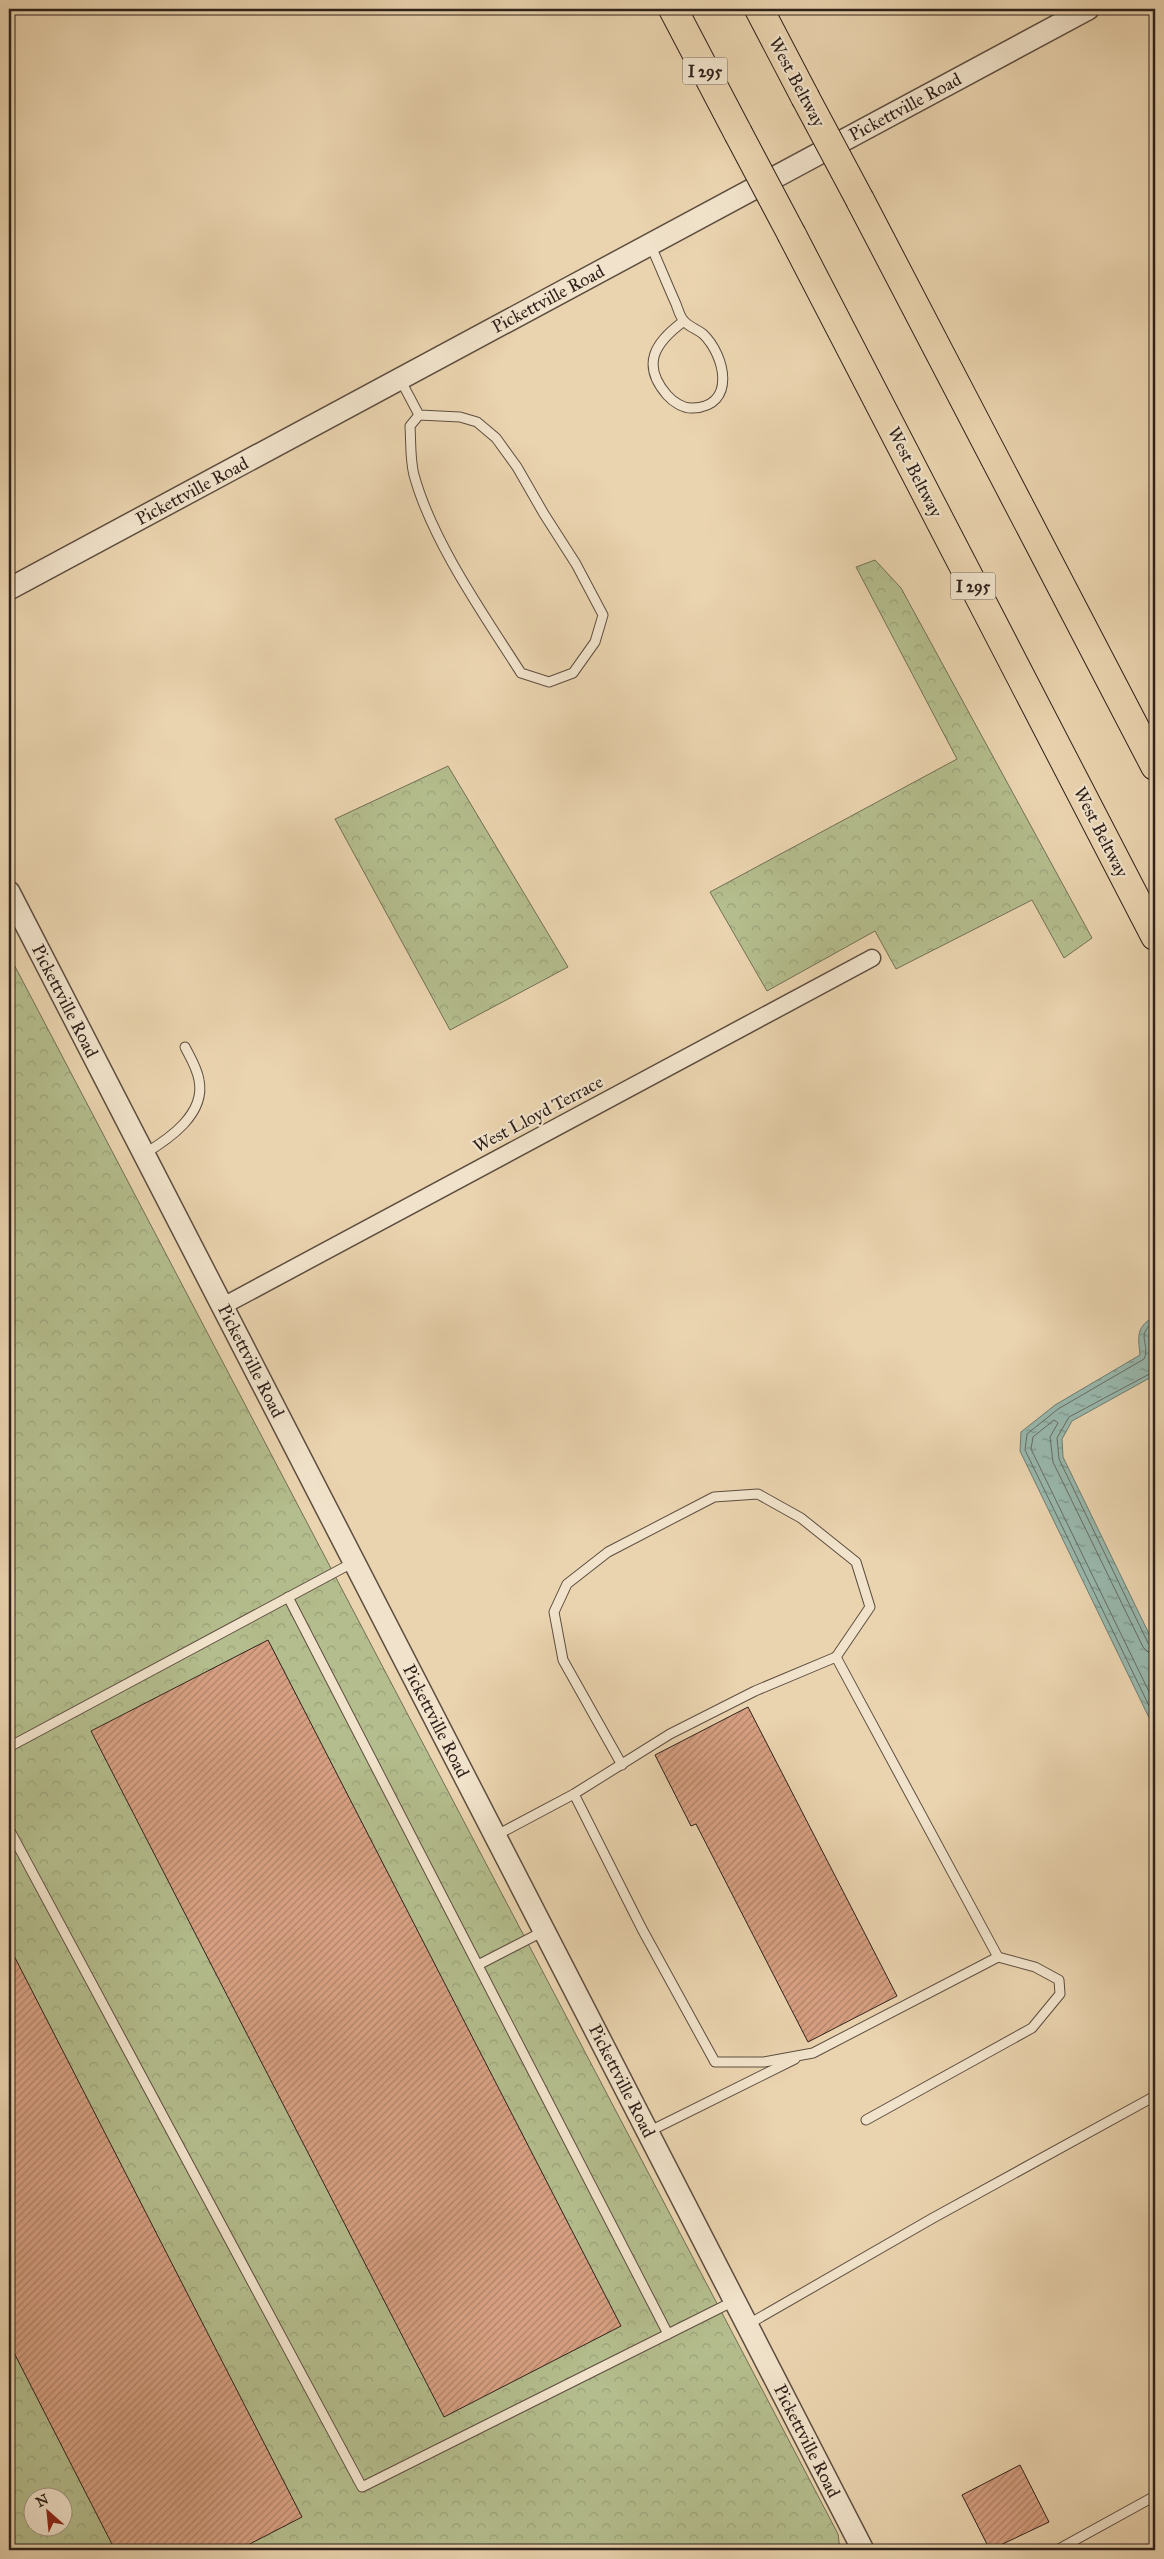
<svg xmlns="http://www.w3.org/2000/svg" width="1164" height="2559" font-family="'IM FELL Great Primer',serif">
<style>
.forest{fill:url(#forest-crowns);stroke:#726f54;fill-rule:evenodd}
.water{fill:url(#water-ripples);stroke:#6e7c73}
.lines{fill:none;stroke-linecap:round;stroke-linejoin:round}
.shore{stroke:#646c64;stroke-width:1}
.building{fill:url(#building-hatch);stroke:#2f211b}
.service-casing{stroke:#5e4e40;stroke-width:11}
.minor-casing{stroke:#5e4e40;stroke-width:19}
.tertiary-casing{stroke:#5e4e40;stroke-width:24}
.motorway-casing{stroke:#2f211b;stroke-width:30}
.service{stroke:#f1e3cb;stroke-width:9}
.minor{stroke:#f1e3cb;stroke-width:16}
.tertiary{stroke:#f1e3cb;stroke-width:21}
.motorway{stroke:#ead4af;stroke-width:28}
.motorway-bridge-casing{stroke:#2f211b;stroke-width:30;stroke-linecap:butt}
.motorway-bridge{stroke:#ead4af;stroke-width:28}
.labels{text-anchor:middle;stroke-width:4.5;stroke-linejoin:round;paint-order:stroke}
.shield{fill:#f1e3cb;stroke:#695b50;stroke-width:1}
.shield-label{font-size:16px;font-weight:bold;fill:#2f211b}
.street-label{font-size:18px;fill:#2f211b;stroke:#f1e3cb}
</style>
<defs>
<pattern id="forest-crowns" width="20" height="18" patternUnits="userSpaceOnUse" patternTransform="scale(1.25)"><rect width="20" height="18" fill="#b4bd8d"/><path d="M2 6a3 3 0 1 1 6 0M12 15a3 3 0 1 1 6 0" fill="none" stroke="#9ba279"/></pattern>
<pattern id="water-ripples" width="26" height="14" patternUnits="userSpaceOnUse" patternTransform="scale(1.25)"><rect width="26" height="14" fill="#98b8ad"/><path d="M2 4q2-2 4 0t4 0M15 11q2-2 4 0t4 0" fill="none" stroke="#7c958c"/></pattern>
<pattern id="building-hatch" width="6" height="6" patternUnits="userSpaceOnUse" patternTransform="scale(1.25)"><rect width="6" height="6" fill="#d7a082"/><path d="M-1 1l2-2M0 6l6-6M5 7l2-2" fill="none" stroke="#af826a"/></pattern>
</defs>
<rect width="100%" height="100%" fill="#ead4af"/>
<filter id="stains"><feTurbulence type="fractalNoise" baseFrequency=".004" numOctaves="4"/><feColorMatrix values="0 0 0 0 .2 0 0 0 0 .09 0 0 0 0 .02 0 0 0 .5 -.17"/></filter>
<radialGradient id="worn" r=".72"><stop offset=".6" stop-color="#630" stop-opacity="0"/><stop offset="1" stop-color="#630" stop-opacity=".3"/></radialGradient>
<g class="forest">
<path d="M875,560L901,588L1092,938L1064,958L1032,900L896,969L875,931L767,991L710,892L957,759L856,567Z"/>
<path d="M448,766L568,967L450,1030L335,819Z"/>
<path d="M9,955L838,2534L840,2550H9ZM32,2496H62V2526H32Z"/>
</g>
<path class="water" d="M1155,1316V1375L1072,1421L1062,1439L1063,1457L1155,1646V1730L1020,1451L1021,1432L1055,1405L1140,1355C1138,1335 1136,1327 1155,1316Z"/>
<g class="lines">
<g class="shore">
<path d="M1155,1322C1134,1334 1151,1344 1144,1359L1058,1409L1027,1434L1025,1450L1155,1718"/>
<path d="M1155,1371L1069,1417L1057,1438L1059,1459L1148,1643L1155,1647"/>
<path d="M1155,1653L1148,1652L1143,1647L1053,1462L1050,1437L1058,1423L1054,1420L1033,1437L1031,1449L1155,1704"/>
</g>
</g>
<g class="building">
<path d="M268,1640L621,2326L444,2417L91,1731Z"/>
<path d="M748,1707L897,1996L808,2042L696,1824L691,1826L655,1755Z"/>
<path d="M9,1946L302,2517L238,2550H115L9,2343Z"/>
<path d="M1020,2465L1049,2522L990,2550L962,2495Z"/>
</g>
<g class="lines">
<g class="service-casing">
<g id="service">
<path d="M650,244C659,264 667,284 676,304C678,309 680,317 684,321C689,327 697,329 703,334C725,355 737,406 693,408C684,409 673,402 667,395C641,365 654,343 684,321"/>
<path d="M400,379L419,415L460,417L477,422L496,438L517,467L544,514L576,564L603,615L595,642L573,673L549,682L521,673C484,615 432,541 414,475C410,460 411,442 410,426L419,415"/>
<path d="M144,1154C169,1139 206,1114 199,1080C197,1068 190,1057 185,1047"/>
<path d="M288,1597L668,2334"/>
<path d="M9,1747L354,1562"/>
<path d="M622,1765L563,1660L554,1612L567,1584L608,1552L714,1497L758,1494L801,1518L856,1562L870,1607L836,1657"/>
<path d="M9,1829L362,2487L734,2301"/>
<path d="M495,1836L574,1794L670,1734L755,1691L836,1657L998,1957L813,2053L764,2062H715L642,1929L574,1794"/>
<path d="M478,1965L544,1931"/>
<path d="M866,2120L1032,2028L1060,1994L1059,1980L1035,1967L998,1957"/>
<path d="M648,2132L795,2059"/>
<path d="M747,2325L933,2218L1155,2096"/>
<path d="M1057,2550L1155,2496"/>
</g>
</g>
<g class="minor-casing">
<path id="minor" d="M223,1306L872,958"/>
</g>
<g class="tertiary-casing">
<g id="tertiary">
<path d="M9,589L1088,9"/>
<path d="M9,892L863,2550"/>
</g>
</g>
<g class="motorway-casing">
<g id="motorway">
<path d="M673,9L738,133"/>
<path d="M759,9L805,97"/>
<path d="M860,200L1155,766"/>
<path d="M792,235L1155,936"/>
</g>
</g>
<use href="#service" class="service"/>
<use href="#minor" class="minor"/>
<use href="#tertiary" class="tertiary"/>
<use href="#motorway" class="motorway"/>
<g class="motorway-bridge-casing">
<g id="motorway-bridge">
<path d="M805,97L860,200"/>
<path d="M738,133L792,235"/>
</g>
</g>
<use href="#motorway-bridge" class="motorway-bridge"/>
</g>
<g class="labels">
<g class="shield">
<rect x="682.5" y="57.5" width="45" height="27" rx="4"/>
<rect x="950.5" y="572.5" width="45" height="27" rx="4"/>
</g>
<g class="shield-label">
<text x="705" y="77">I 295</text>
<text x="973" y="592">I 295</text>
</g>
<g class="street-label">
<text transform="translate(797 82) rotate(62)" y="6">West Beltway</text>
<text transform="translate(905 107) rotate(-28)" y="6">Pickettville Road</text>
<text transform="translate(548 299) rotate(-28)" y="6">Pickettville Road</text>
<text transform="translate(915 472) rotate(63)" y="6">West Beltway</text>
<text transform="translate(192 491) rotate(-28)" y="6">Pickettville Road</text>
<text transform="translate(1101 832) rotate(63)" y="6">West Beltway</text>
<text transform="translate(65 1001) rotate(63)" y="6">Pickettville Road</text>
<text transform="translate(538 1114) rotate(-28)" y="6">West Lloyd Terrace</text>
<text transform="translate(251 1361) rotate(63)" y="6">Pickettville Road</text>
<text transform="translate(436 1721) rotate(63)" y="6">Pickettville Road</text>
<text transform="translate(622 2081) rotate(63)" y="6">Pickettville Road</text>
<text transform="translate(807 2441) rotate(63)" y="6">Pickettville Road</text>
</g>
</g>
<rect width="1164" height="2559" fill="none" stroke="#ead4af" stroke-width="30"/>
<rect x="10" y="10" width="1144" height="2539" fill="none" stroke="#2f211b" stroke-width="2.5"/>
<rect x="15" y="15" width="1134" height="2529" fill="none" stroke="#2f211b"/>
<g transform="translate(48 2512) rotate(333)"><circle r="24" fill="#f1e3cb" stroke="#a39585"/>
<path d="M0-4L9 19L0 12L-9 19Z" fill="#8f2418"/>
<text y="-8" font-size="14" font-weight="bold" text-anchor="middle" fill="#2f211b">N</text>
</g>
<rect width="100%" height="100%" filter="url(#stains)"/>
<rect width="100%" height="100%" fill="url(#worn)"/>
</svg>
